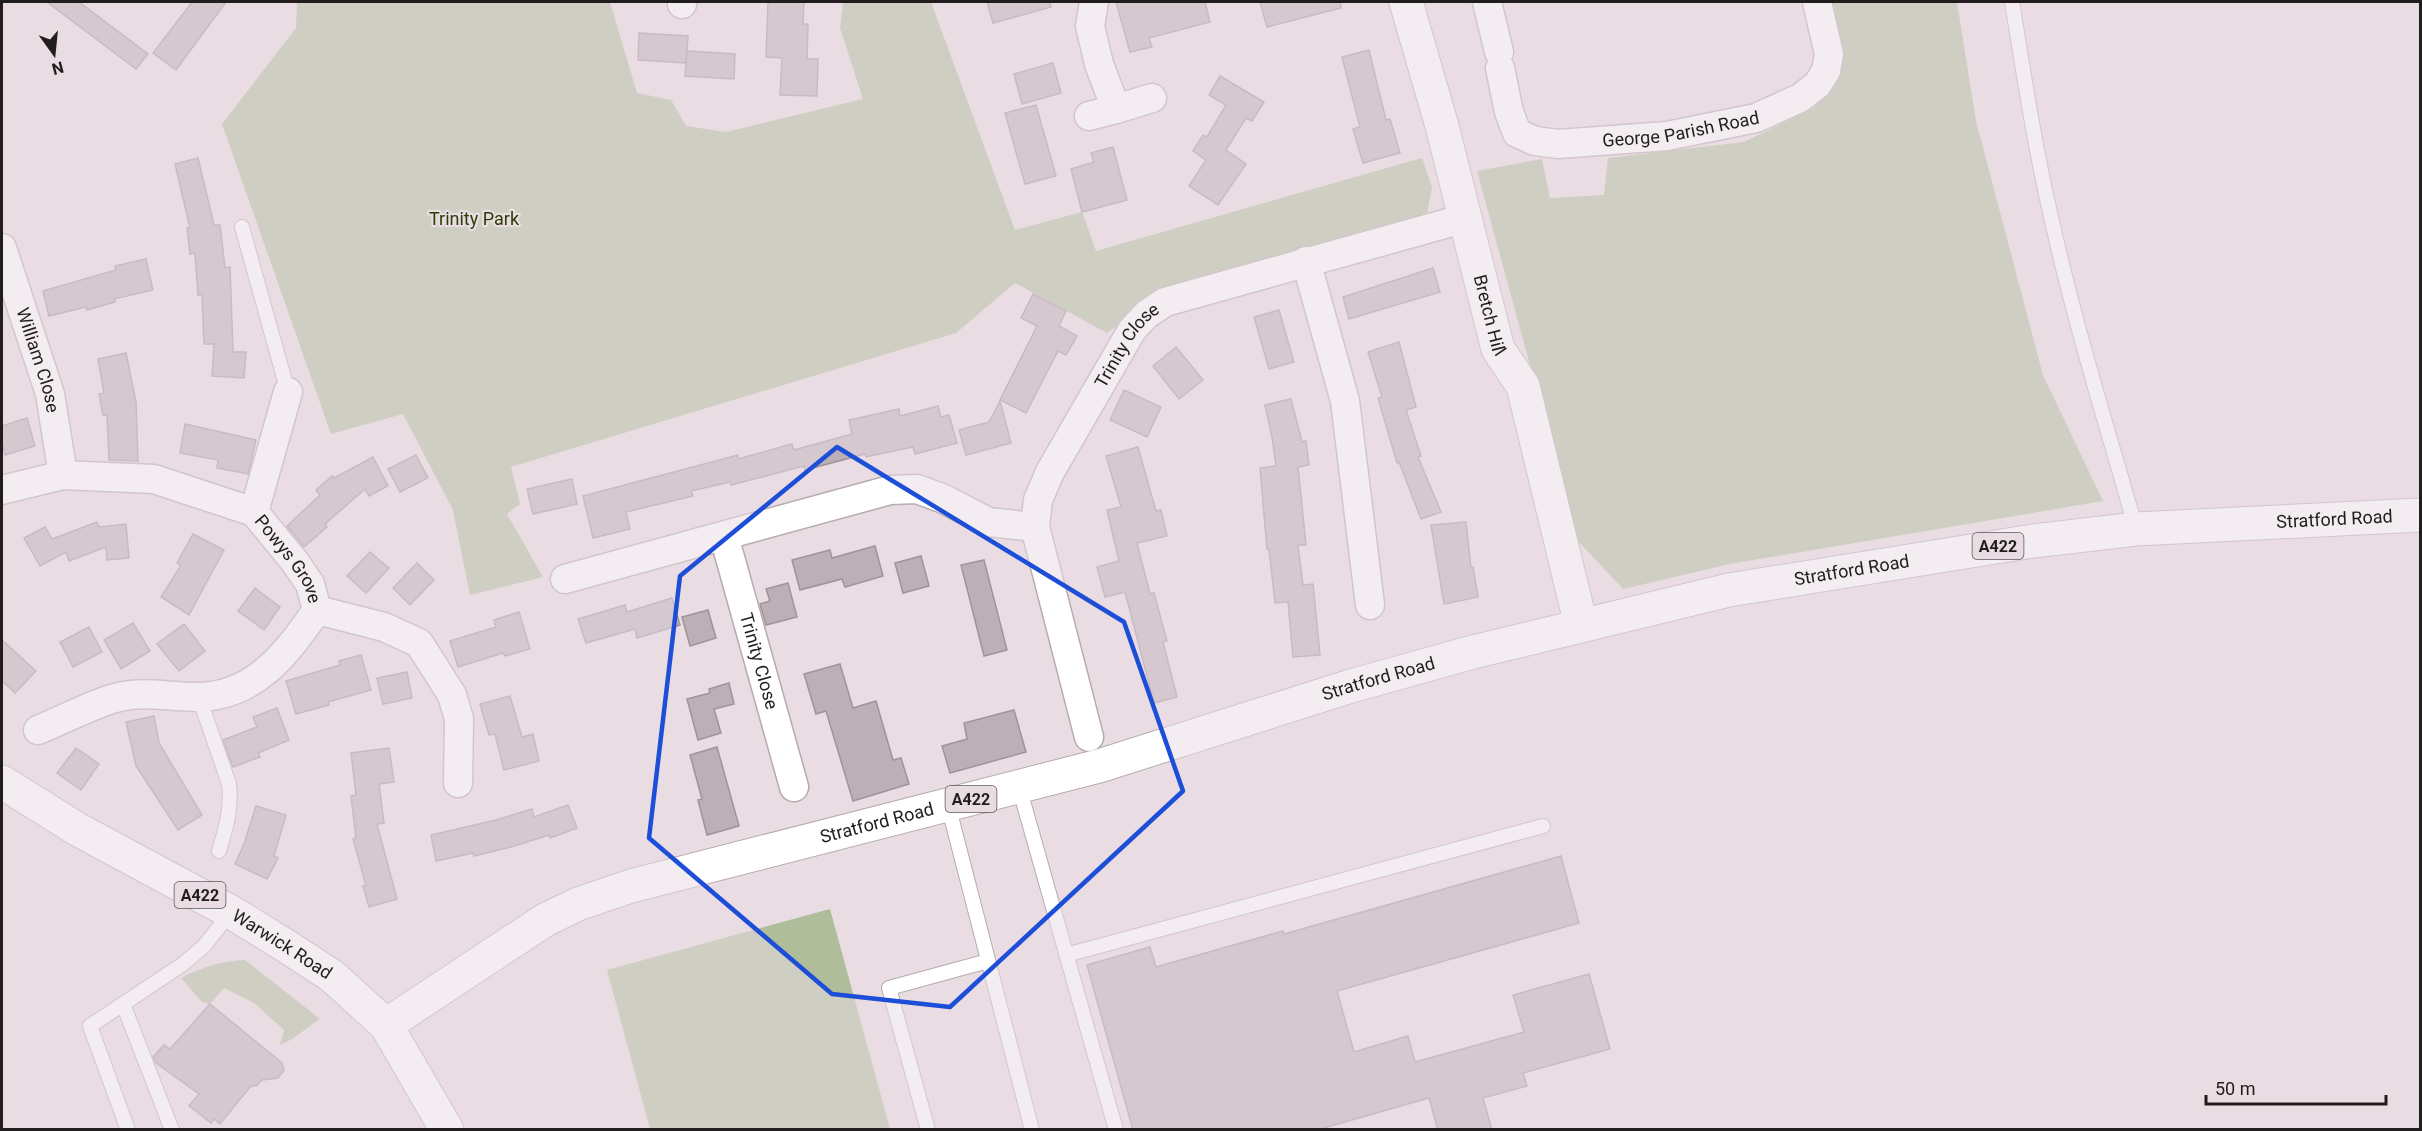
<svg xmlns="http://www.w3.org/2000/svg" width="2422" height="1131" font-family="Roboto,sans-serif">
<style>
.green{fill:#afbd9b}
.building{fill:#bcafb6;stroke:#a0939b;stroke-width:1.5}
.lines{fill:none;stroke-linecap:round;stroke-linejoin:round}
.lane-casing{stroke:#b7abb2;stroke-width:16}
.street-casing{stroke:#b7abb2;stroke-width:31}
.secondary-casing{stroke:#b7abb2;stroke-width:35}
.primary-casing{stroke:#b7abb2;stroke-width:35}
.lane{stroke:#fff;stroke-width:14}
.street{stroke:#fff;stroke-width:28}
.secondary{stroke:#fff;stroke-width:33}
.primary{stroke:#fff;stroke-width:33}
.marked{fill:none;stroke:#1d4ed8;stroke-width:4.5;stroke-linejoin:round}
.labels{text-anchor:middle;stroke-width:4.5;stroke-linejoin:round;paint-order:stroke}
.shield{fill:#e9dce3;stroke:#5d565a;stroke-width:1.5}
.shield-label{font-size:16px;font-weight:bold;fill:#211d1f}
.street-label{font-size:18px;fill:#211d1f;stroke:#e9dce3}
.park-label{font-size:18px;fill:#2c3e03;stroke:#e9dce3}
</style>
<rect width="100%" height="100%" fill="#e9dce3"/>
<g class="green">
<path d="M297,2H610L637,93L671,100L686,126L726,132L863,99L840,28L843,2H931L1015,230L1082,212L1096,251L1422,158L1432,187L1427,214L1155,298L1107,333L1015,283L956,333L511,467L520,504L507,514L543,577L470,595L453,510L403,414L331,434L222,124L296,28Z"/>
<path d="M1827,2H1957L1976,121L2043,375L2103,501L1730,564L1623,589L1578,541L1477,171L1542,159L1550,198L1604,195L1608,158L1744,142L1814,108L1838,56Z"/>
<path d="M830,909L890,1129H650L607,970Z"/>
<path d="M245,960L320,1019C304,1029 297,1038 280,1045L284,1030L254,1003L224,988L210,1004L202,1002L181,978C203,967 221,961 245,960Z"/>
</g>
<g class="building">
<path d="M47,2H79L148,54L136,69Z"/>
<path d="M192,2H226L176,70L153,53Z"/>
<path d="M768,2H804L803,24H808L807,59H818L817,96L780,95L782,58L766,57Z"/>
<path d="M987,2H1050L1051,7L993,23Z"/>
<path d="M1116,2H1205L1210,22L1149,38L1152,47L1130,52Z"/>
<path d="M1260,2H1340L1341,8L1267,27Z"/>
<path d="M639,33L688,36L686,63L638,60Z"/>
<path d="M1369,50L1386,120L1390,119L1400,153L1363,163L1353,129L1360,127L1342,57Z"/>
<path d="M687,51L735,54L734,79L685,76Z"/>
<path d="M1053,63L1061,93L1022,104L1014,74Z"/>
<path d="M1220,76L1264,102L1252,121L1246,118L1226,150L1246,164L1218,205L1189,186L1206,160L1193,151L1203,135L1207,137L1226,105L1209,95Z"/>
<path d="M1036,105L1056,176L1025,184L1005,113Z"/>
<path d="M1113,147L1127,200L1082,212L1071,169L1094,162L1091,153Z"/>
<path d="M198,158L214,225H220L225,268L230,267L233,352H246L244,378L212,376L214,344H204L202,294L198,295L195,253L190,254L187,228H190L175,164Z"/>
<path d="M146,259L153,290L114,299L115,302L87,310L86,307L49,316L43,291L116,270L115,266Z"/>
<path d="M1433,268L1440,292L1349,319L1343,297Z"/>
<path d="M1033,294L1066,311L1059,326L1077,336L1066,355L1058,351L1026,413L1000,400L1037,326L1021,318Z"/>
<path d="M1279,310L1294,362L1269,369L1254,317Z"/>
<path d="M1399,342L1416,407L1406,410L1421,456L1418,457L1441,512L1421,519L1399,462L1397,463L1378,398L1382,397L1368,352Z"/>
<path d="M1176,347L1203,380L1179,399L1153,366Z"/>
<path d="M126,353L136,402L138,461L109,460L107,415H103L99,394L104,393L98,359Z"/>
<path d="M1124,390L1161,407L1147,437L1110,420Z"/>
<path d="M1291,399L1302,442L1306,441L1309,465L1298,467L1306,545H1298L1303,585L1313,584L1320,655L1293,657L1288,602L1275,603L1269,549H1267L1260,468L1276,466L1272,437L1265,405Z"/>
<path d="M1000,401L1011,443L966,455L959,430L989,422Z"/>
<path d="M938,406L941,417L949,415L957,443L915,454L913,447L866,457L865,454L805,470L804,466L731,485L730,482L691,491L693,496L626,512L630,529L593,538L583,496L738,455V459L792,444L794,450L852,434L849,420L899,409L900,416Z"/>
<path d="M27,418L35,446L5,455L2,442V426Z"/>
<path d="M185,424L256,440L248,474L217,468L218,460L180,453Z"/>
<path d="M1138,447L1156,511L1161,510L1167,536L1137,543L1150,594L1154,593L1167,641L1163,642L1177,697L1154,703L1125,592L1105,597L1097,567L1119,561L1107,510L1121,507L1106,456Z"/>
<path d="M416,455L428,478L400,492L388,469Z"/>
<path d="M373,457L388,486L369,496L365,489L325,524L327,527L304,547L287,526L320,495L316,490L332,476L334,478Z"/>
<path d="M572,479L577,504L533,514L527,489Z"/>
<path d="M97,522L99,527L126,524L129,558L107,560L106,547L69,561L66,552L40,566L24,538L45,527L52,539Z"/>
<path d="M1466,522L1471,568L1473,567L1478,597L1444,604L1431,525Z"/>
<path d="M193,534L224,550L189,615L161,597L181,565L177,563Z"/>
<path d="M875,546L883,576L845,587L842,579L800,590L792,560L830,550L832,558Z"/>
<path d="M370,552L389,568L366,593L347,576Z"/>
<path d="M921,556L929,586L903,593L895,563Z"/>
<path d="M984,560L1007,650L984,656L961,565Z"/>
<path d="M417,563L434,580L410,605L393,588Z"/>
<path d="M788,583L797,617L766,625L760,604L770,601L766,589Z"/>
<path d="M255,588L280,607L264,630L238,611Z"/>
<path d="M672,598L680,625L637,638L635,629L586,643L578,619L625,605L627,612Z"/>
<path d="M708,610L716,638L690,646L682,617Z"/>
<path d="M519,612L530,649L505,656L503,653L458,667L450,641L496,627L494,620Z"/>
<path d="M133,623L150,651L121,669L104,640Z"/>
<path d="M184,624L205,651L179,671L157,644Z"/>
<path d="M89,627L102,652L73,667L60,642Z"/>
<path d="M2,640L36,671L15,693L2,681Z"/>
<path d="M361,655L371,690L328,702L329,705L296,714L286,681L340,665L339,661Z"/>
<path d="M840,664L853,708L876,701L893,760L901,758L909,784L853,801L826,711L816,714L804,674Z"/>
<path d="M407,672L412,698L383,704L377,678Z"/>
<path d="M729,683L734,704L714,709L721,733L698,740L687,699L710,693L709,689Z"/>
<path d="M510,696L522,737L533,734L539,761L504,770L495,734L489,735L480,704Z"/>
<path d="M277,708L289,740L258,753L260,757L233,767L223,740L257,727L253,717Z"/>
<path d="M1014,710L1026,752L950,773L942,746L967,739L964,723Z"/>
<path d="M154,716L159,743L202,815L178,830L136,766L126,722Z"/>
<path d="M717,747L739,826L707,835L698,800L702,799L690,755Z"/>
<path d="M76,748L99,764L81,790L57,773Z"/>
<path d="M389,748L394,782L379,784L384,823L377,824L397,899L369,907L363,886L366,885L353,839L356,838L351,796L356,795L351,753Z"/>
<path d="M568,805L577,828L550,838L549,835L511,847L474,856L473,853L436,861L431,835L496,820L532,809L534,817Z"/>
<path d="M256,806L286,815L274,856L278,858L267,879L235,864L244,844Z"/>
<path d="M1561,856L1579,923L1337,991L1354,1052L1408,1036L1415,1062L1524,1032L1513,995L1589,974L1610,1049L1523,1073L1527,1086L1483,1098L1492,1130H1438L1429,1098L1317,1130H1133L1087,965L1150,947L1156,967L1283,931L1284,934Z"/>
<path d="M210,1004L282,1063L284,1070L278,1078L262,1080L257,1085L250,1087L220,1124L214,1119L211,1123L189,1106L199,1094L156,1063L153,1057L164,1045L170,1049Z"/>
</g>
<g class="lines">
<g class="lane-casing">
<g id="lane">
<path d="M2012,2C2024,75 2035,149 2052,221C2075,325 2107,427 2136,529"/>
<path d="M242,227L288,392"/>
<path d="M199,697L229,784C232,808 226,828 219,851"/>
<path d="M1019,787L1116,1130"/>
<path d="M948,805L1032,1130"/>
<path d="M1066,955L1543,826"/>
<path d="M123,1004L172,1130"/>
<path d="M128,1130L90,1026L183,964L204,946L231,912"/>
<path d="M928,1130L889,988L988,961"/>
</g>
</g>
<g class="street-casing">
<g id="street">
<path d="M1094,2L1090,26L1099,64L1116,109L1152,98"/>
<path d="M1487,2L1499,52"/>
<path d="M682,4V2"/>
<path id="s1" d="M1500,68L1509,112L1517,133L1535,141L1558,144L1667,136L1756,118L1800,98L1817,85L1826,71L1829,54L1817,2"/>
<path d="M1089,116L1116,109"/>
<path id="s2" d="M2,248L50,394L63,475"/>
<path d="M1306,261L1345,401L1370,605"/>
<path id="s3" d="M2,490L63,475L154,479L254,512L295,562L310,584L317,610L384,627L419,643L452,695L459,719L458,783"/>
<path d="M254,512L288,392"/>
<path id="s4" d="M724,536L794,787"/>
<path d="M565,579L890,490L917,489L944,499L988,522L1035,527"/>
<path d="M38,730C61,721 96,702 119,697C145,691 170,697 196,697C255,697 287,653 317,610"/>
<path id="s5" d="M1089,737L1035,527L1038,500L1050,472L1132,330L1147,314L1165,302L1466,218"/>
</g>
</g>
<g class="secondary-casing">
<g id="secondary">
<path id="s6" d="M1406,2L1442,126L1498,349L1523,386L1581,625"/>
<path d="M386,1025L447,1130"/>
</g>
</g>
<g class="primary-casing">
<g id="primary">
<path id="s7" d="M2,782L77,829L231,912L286,946L332,976L386,1025L545,920L578,904L631,886L1099,766L1351,686L1473,652L1729,590L2033,541L2136,529L2420,515"/>
</g>
</g>
<use href="#lane" class="lane"/>
<use href="#street" class="street"/>
<use href="#secondary" class="secondary"/>
<use href="#primary" class="primary"/>
</g>
<path d="M0 0H2422V1131H0ZM837,447L1124,622L1183,791L950,1007L832,994L649,838L680,576Z" fill="#e9dce3" fill-opacity=".55" fill-rule="evenodd"/>
<path class="marked" d="M837,447L1124,622L1183,791L950,1007L832,994L649,838L680,576Z"/>
<g class="labels">
<g class="shield">
<rect x="1972.5" y="533" width="51" height="26" rx="4.5"/>
<rect x="945.5" y="786" width="51" height="26" rx="4.5"/>
<rect x="174.5" y="882" width="51" height="26" rx="4.5"/>
</g>
<g class="shield-label">
<text x="1998" y="552">A422</text>
<text x="971" y="805">A422</text>
<text x="200" y="901">A422</text>
</g>
<g class="street-label">
<text dy="6" stroke="none"><textPath href="#s1" startOffset="234">George Parish Road</textPath></text>
<text dy="6" stroke="none"><textPath href="#s6" startOffset="324">Bretch Hill</textPath></text>
<text dy="6" stroke="none"><textPath href="#s5" startOffset="423">Trinity Close</textPath></text>
<text dy="6" stroke="none"><textPath href="#s2" startOffset="118">William Close</textPath></text>
<text dy="6" stroke="none"><textPath href="#s7" startOffset="2487">Stratford Road</textPath></text>
<text dy="6" stroke="none"><textPath href="#s3" startOffset="318">Powys Grove</textPath></text>
<text dy="6" stroke="none"><textPath href="#s7" startOffset="2001">Stratford Road</textPath></text>
<text dy="6" stroke="none"><textPath href="#s4" startOffset="130">Trinity Close</textPath></text>
<text dy="6" stroke="none"><textPath href="#s7" startOffset="1515">Stratford Road</textPath></text>
<text dy="6" stroke="none"><textPath href="#s7" startOffset="993">Stratford Road</textPath></text>
<text dy="6" stroke="none"><textPath href="#s7" startOffset="324">Warwick Road</textPath></text>
</g>
<g class="park-label">
<text x="474" y="225">Trinity Park</text>
</g>
</g>
<rect width="2422" height="1131" fill="none" stroke="#211d1f" stroke-width="6"/>
<g transform="translate(54 54) rotate(165)" stroke="#e9dce3" stroke-width="4.5" paint-order="stroke">
<path d="M0-4.5L10 22L0 15L-10 22Z" fill="#211d1f"/>
<text y="-9" font-size="16" font-weight="bold" text-anchor="middle" fill="#211d1f">N</text>
</g>
<path d="M2206 1095v9h180v-9" fill="none" stroke="#211d1f" stroke-width="3"/>
<text x="2215" y="1095" font-size="18" fill="#211d1f" stroke="#e9dce3" stroke-width="4.5" paint-order="stroke">50 m</text>
</svg>
